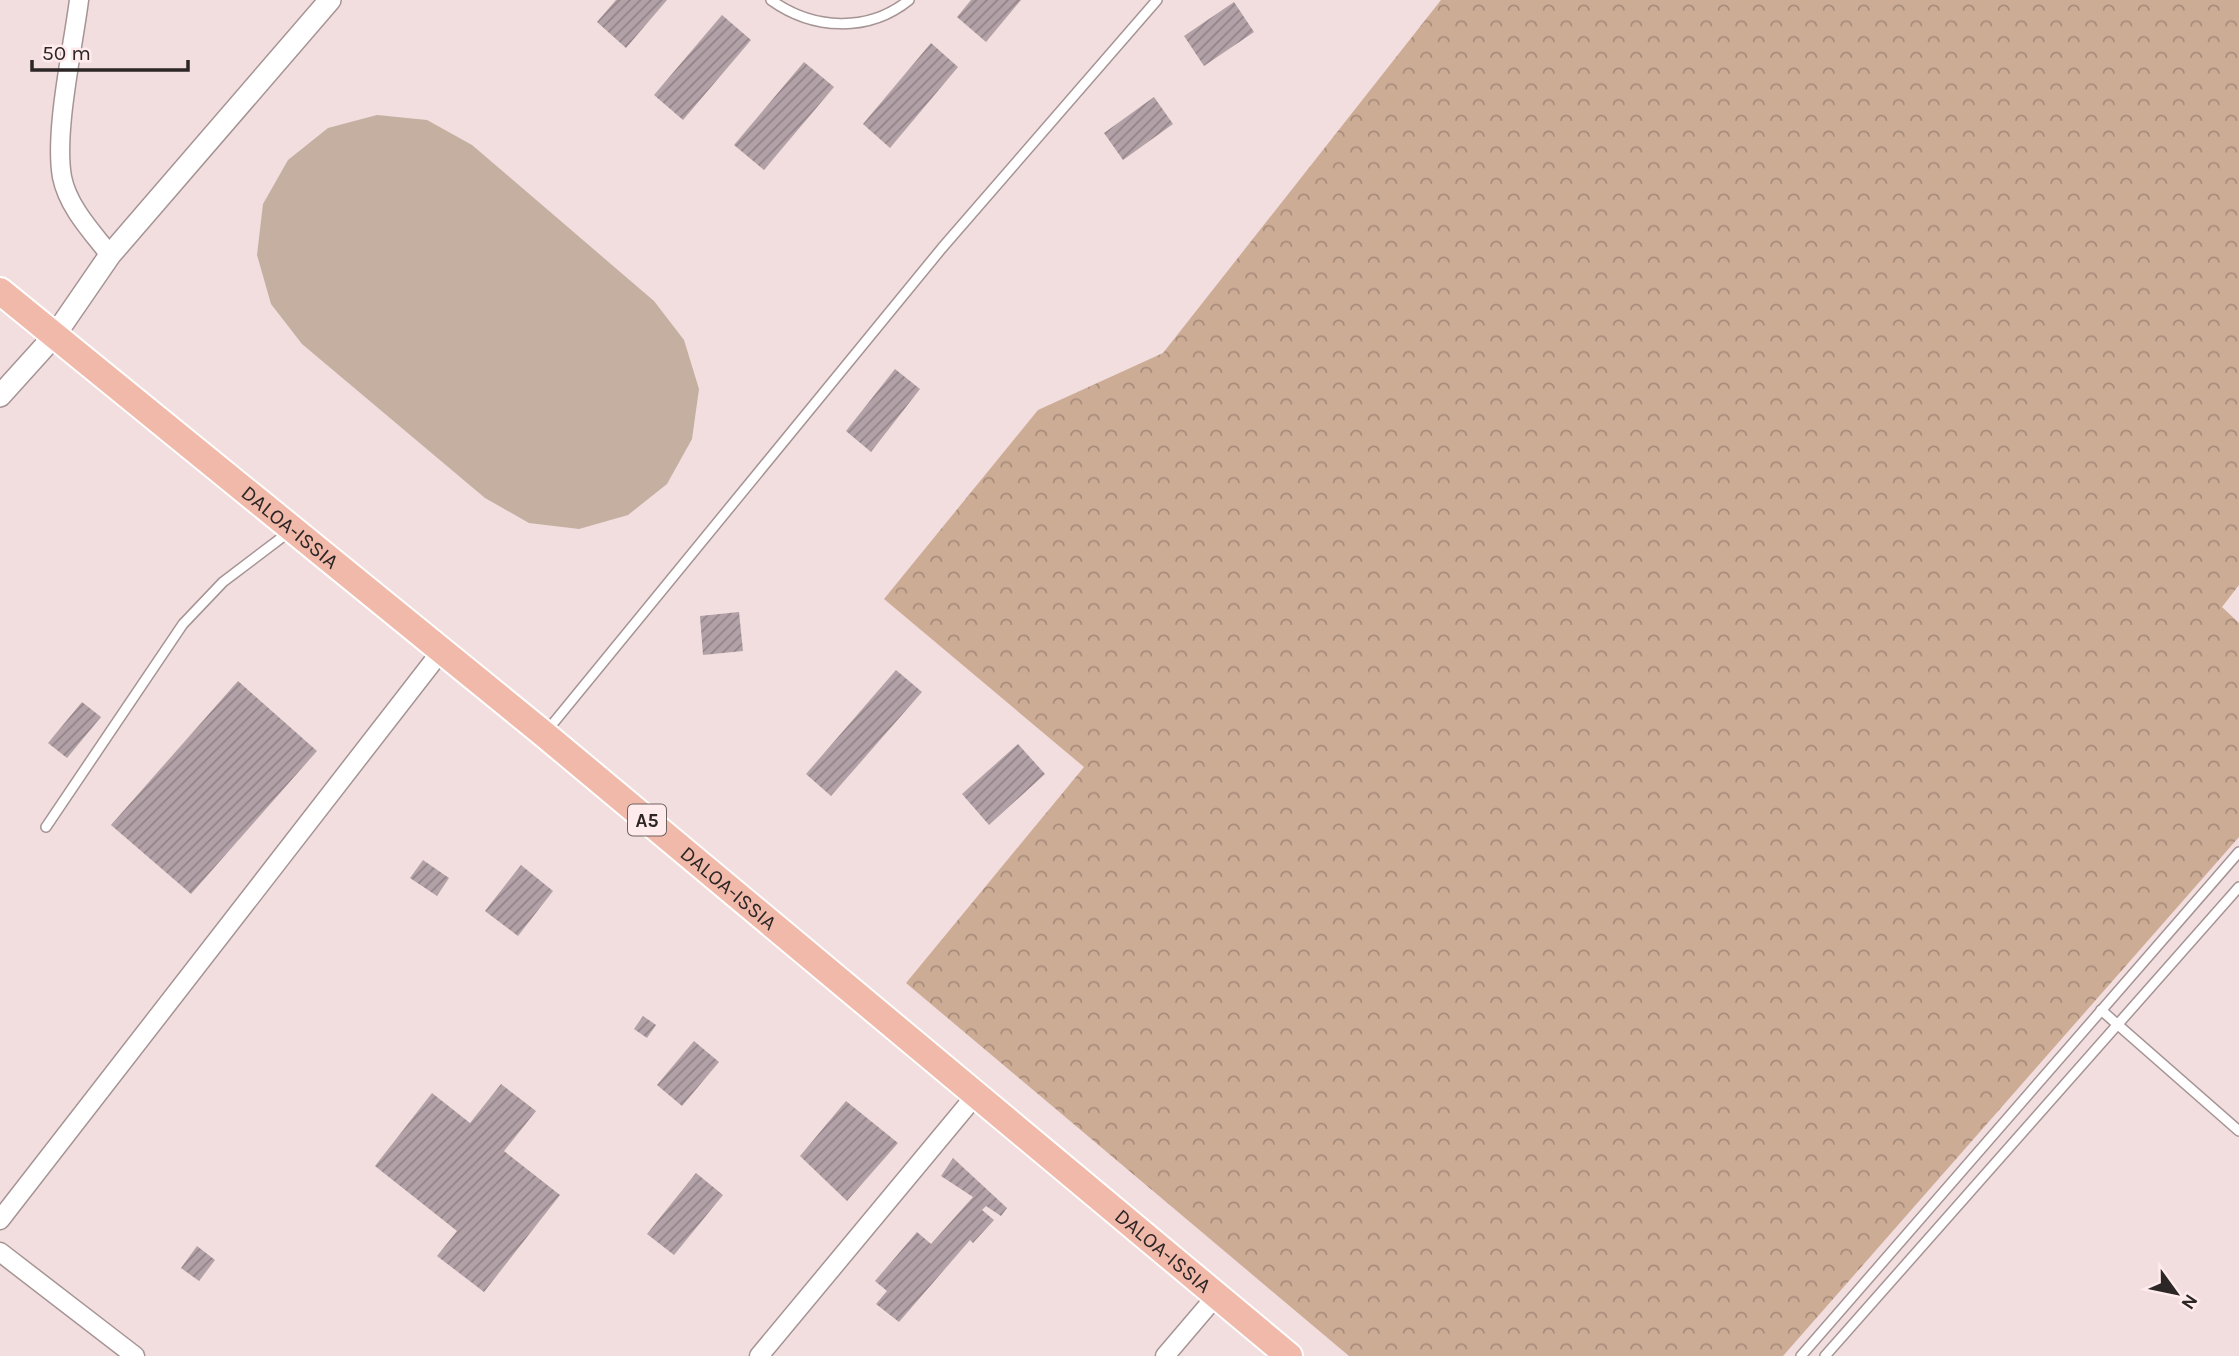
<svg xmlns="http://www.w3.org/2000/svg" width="2239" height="1356" font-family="Karla,sans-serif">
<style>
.green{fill:#c4afa1}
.forest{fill:url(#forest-crowns)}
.building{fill:url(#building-hatch)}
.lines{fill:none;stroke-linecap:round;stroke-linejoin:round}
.service-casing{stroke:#a69495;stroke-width:12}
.minor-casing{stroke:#a69495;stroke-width:21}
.tertiary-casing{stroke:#a69495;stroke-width:24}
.primary-casing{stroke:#fff;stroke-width:30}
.service{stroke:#fff;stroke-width:9}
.minor{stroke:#fff;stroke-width:18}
.tertiary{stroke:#fff;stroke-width:21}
.primary{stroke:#f1b9a9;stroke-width:26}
.labels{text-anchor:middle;stroke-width:5;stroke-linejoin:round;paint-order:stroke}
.shield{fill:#ffebec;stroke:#6c6161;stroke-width:2}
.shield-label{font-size:19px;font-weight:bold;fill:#2d2626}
.street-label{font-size:21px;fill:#2d2626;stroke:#ffebec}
</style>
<defs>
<pattern id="forest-crowns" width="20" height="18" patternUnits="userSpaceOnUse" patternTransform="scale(1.75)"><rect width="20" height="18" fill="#cdac96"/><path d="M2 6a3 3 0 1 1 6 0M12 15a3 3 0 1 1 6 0" fill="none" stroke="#a78c7a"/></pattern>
<pattern id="building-hatch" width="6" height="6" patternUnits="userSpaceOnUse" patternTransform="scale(1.75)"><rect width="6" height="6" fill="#b2a1a7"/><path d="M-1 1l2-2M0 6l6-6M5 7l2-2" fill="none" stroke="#918388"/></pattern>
</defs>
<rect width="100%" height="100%" fill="#f2dede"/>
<path class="green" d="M377,115L427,120L472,145L654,301L684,340L699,389L692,439L667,484L628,515L579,529L529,523L485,498L302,344L271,304L257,255L263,204L288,160L328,128Z"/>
<path class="forest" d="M1441,0H2239V585L2222,607L2239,623V837L1783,1356H1349L906,983L1084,767L884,599L1038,410L1163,353Z"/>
<g class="building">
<path d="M616,0H667L626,48L597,22Z"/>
<path d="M971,0H1021L986,42L957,17Z"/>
<path d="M1234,2L1254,32L1204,66L1184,36Z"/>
<path d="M722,15L751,40L683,120L654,95Z"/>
<path d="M931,43L958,67L890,148L863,124Z"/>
<path d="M804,62L834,87L764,170L734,145Z"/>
<path d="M1154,97L1173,124L1123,160L1104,133Z"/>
<path d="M895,369L920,389L871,452L846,431Z"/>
<path d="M739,612L743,651L703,655L700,616Z"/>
<path d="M896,670L922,692L831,796L806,774Z"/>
<path d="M238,681L317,751L191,894L111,825Z"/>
<path d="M82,702L101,717L67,758L48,743Z"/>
<path d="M1018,744L1045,774L989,825L962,794Z"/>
<path d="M423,860L449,878L437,896L410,878Z"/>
<path d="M521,865L553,891L518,936L485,911Z"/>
<path d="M643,1016L656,1025L647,1038L634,1029Z"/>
<path d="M694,1041L719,1062L682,1106L657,1085Z"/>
<path d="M501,1084L536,1111L504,1151L560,1195L484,1292L437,1256L457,1231L375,1166L432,1093L470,1123Z"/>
<path d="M846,1101L898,1143L847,1201L800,1156Z"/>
<path d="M953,1158L1007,1208L1001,1216L986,1206L982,1210L994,1220L973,1243L970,1240L899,1322L876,1304L887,1291L875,1281L917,1232L931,1244L973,1197L941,1176Z"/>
<path d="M696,1173L723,1195L674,1255L647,1234Z"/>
<path d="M197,1246L215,1260L199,1281L181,1268Z"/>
</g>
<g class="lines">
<g class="service-casing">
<g id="service">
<path d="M771,0C813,30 868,33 909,0"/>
<path d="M546,732L942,248L1157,0"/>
<path d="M46,827L183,624L223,582L289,532"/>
<path d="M2101,1010L2239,1131"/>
<path d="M1801,1356L2239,852"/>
<path d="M1825,1356L2239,887"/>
</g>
</g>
<g class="minor-casing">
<g id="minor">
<path d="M79,0C73,48 54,132 62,177C68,207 92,232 110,255"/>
<path d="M0,1220L442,650"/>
<path d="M0,1252L135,1356"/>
<path d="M759,1356L975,1096"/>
<path d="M1165,1356L1217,1295"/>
</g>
</g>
<g class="tertiary-casing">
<path id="tertiary" d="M0,396L55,335L110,255L330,0"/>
</g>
<g class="primary-casing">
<g id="primary">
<path id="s1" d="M0,291L544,734L1289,1356"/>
</g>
</g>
<use href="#service" class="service"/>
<use href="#minor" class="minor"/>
<use href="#tertiary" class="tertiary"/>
<use href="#primary" class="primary"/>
</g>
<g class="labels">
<rect class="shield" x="628" y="804.5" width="38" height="31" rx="5"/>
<g class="shield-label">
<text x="647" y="827">A5</text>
</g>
<g class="street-label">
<text dy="7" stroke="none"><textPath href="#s1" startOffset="374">DALOA-ISSIA</textPath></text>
<text dy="7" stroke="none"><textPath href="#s1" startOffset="942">DALOA-ISSIA</textPath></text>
<text dy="7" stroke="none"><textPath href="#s1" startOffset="1508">DALOA-ISSIA</textPath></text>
</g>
</g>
<g transform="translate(2176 1293) rotate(123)" stroke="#ffebec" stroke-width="5" paint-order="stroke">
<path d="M0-5L12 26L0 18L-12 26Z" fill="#2d2626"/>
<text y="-10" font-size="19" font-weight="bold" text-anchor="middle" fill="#2d2626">N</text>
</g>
<path d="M32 60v10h156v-10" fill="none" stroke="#2d2626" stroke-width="3.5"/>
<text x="42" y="60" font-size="21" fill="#2d2626" stroke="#ffebec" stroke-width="5" paint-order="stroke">50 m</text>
</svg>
